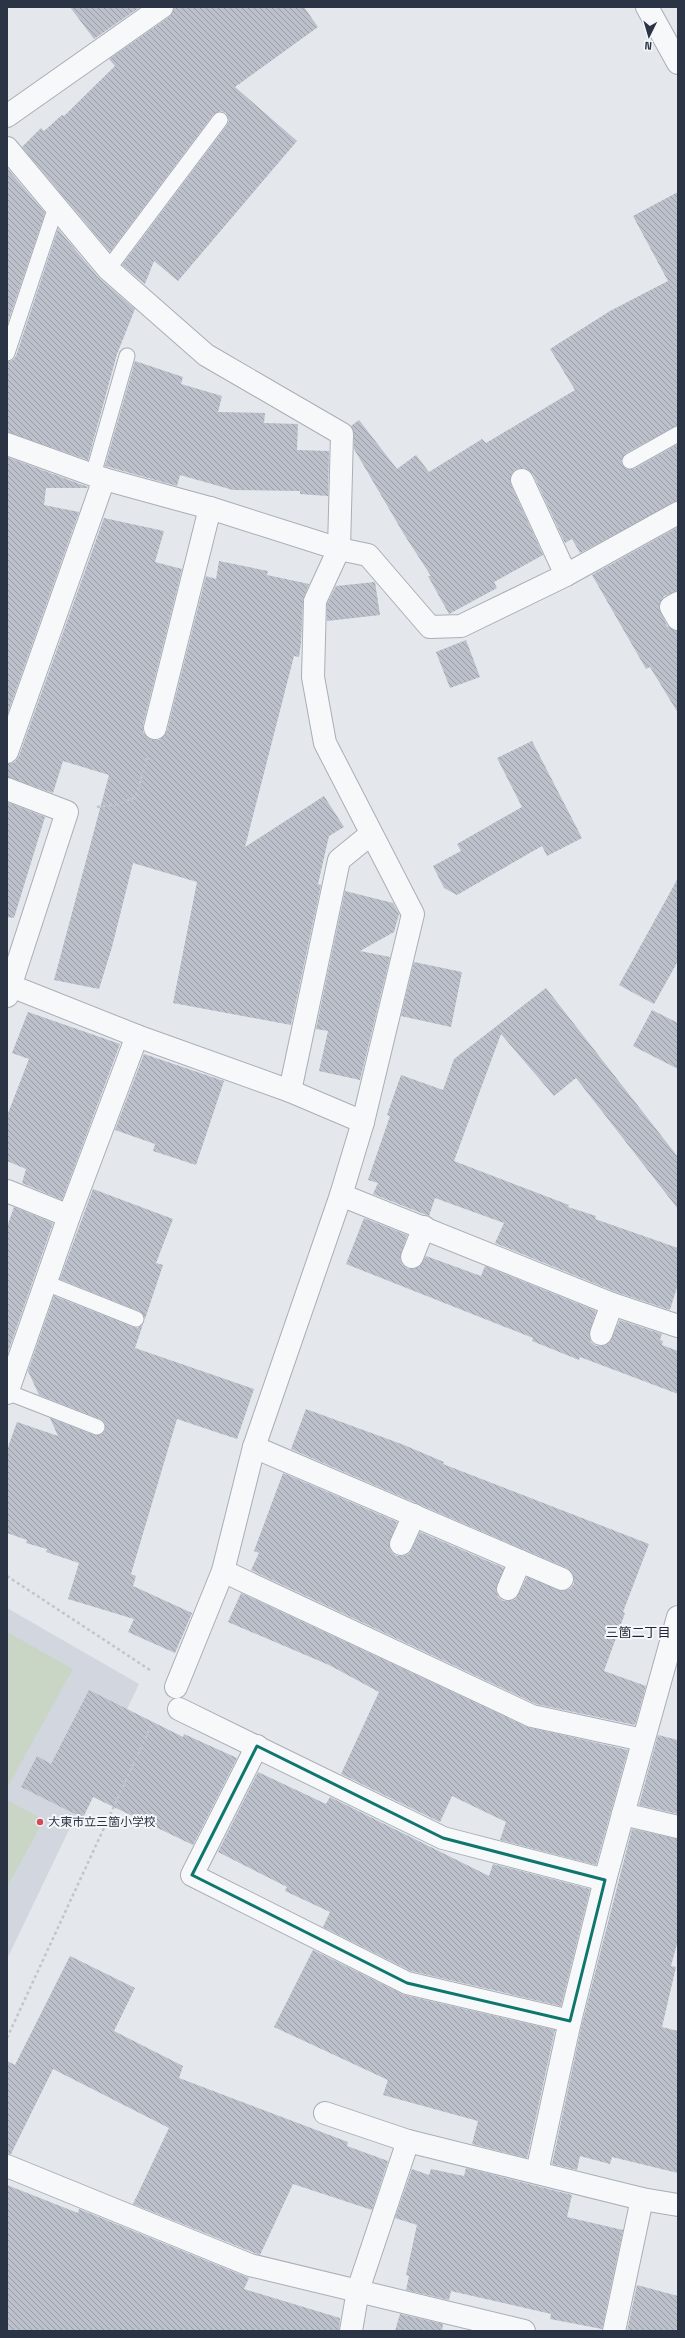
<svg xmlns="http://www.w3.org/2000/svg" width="685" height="2338" font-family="'Space Grotesk','Noto Sans JP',sans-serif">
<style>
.built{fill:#d2d6de}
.pitch{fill:#c9d6c5}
.building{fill:url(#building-back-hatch)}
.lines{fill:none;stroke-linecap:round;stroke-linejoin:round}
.service-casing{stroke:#a9aeb7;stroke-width:17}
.minor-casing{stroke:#a9aeb7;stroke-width:24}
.tertiary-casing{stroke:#a9aeb7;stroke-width:24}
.path{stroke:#c2c5cb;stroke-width:2.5;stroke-dasharray:3 3;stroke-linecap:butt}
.service{stroke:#f7f8fa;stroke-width:15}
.minor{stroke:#f7f8fa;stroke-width:22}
.tertiary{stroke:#f7f8fa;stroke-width:22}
.marked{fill:none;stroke:#0f766e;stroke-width:3;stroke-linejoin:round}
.poi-dot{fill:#d1495b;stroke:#f4f6f9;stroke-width:1.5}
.labels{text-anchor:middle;stroke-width:4;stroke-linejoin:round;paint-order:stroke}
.poi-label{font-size:12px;fill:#2b3445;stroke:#f4f6f9;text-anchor:start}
.neighbourhood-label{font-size:13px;fill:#1d2536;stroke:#f4f6f9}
</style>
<defs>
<pattern id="building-back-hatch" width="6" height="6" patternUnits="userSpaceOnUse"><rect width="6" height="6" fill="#bbc0ca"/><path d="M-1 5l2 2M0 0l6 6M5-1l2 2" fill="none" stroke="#989da6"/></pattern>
</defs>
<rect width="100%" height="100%" fill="#e4e7ec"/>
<path class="built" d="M7,1608L139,1684L7,1959Z"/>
<g class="pitch">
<path d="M7,1632L73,1669L7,1788Z"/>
<path d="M7,1800L44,1820L7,1887Z"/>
</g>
<g class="building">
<path d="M70,7H140L94,39Z"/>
<path d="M174,7H304L318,27L235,87L297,141L178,281L154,261L145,284L122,265L227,125L229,121L226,113L221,111L213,115L110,252L22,147L41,128L44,131L62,115L64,116L115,66L109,59L169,17Z"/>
<path d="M7,168L45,213L7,325Z"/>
<path d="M678,192V425L626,453L621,461L626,469H634L678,444V501L580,553L572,539L565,543L533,474L524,468L516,469L512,473L511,485L543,555L494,582L497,588L449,614L428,576H431L405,536L354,449V434L351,426L359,420L397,469L416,455L429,472L482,439L486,443L575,390L550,349L610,311L668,281L633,216Z"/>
<path d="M58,229L98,277L135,309L117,354L88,460L7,432V362L13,360L16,356Z"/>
<path d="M135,361L183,377L181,384L222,396L218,412L265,413L264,423L298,424L297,450L329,451L328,496L300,494V491L233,490L180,475L177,486L105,466Z"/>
<path d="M7,457L88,487L87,488H46L44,505L79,512L7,715Z"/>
<path d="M104,518L164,531L155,562L182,569L143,725V732L152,740H159L167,731L206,576L216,579L219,561L268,571L267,575L309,584L303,600L301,643L299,657L294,656L245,847L324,796L344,827L329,836L318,884L321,885L291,1025L173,1003L197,882L133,863L112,947L99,989L54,980L109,775L63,761L53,793L7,777V764L15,762L19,756Z"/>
<path d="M678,527V591L664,596L659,607L667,626L678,631V713L650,667L646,669L592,575Z"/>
<path d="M375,582L380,615L327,621V604L336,586Z"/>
<path d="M466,640L480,677L450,688L436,652Z"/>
<path d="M532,741L582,838L547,856L542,846L457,895L444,888L433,866L461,851L457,844L522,807L497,758Z"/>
<path d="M7,802L45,817L14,918L7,917Z"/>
<path d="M678,878V961L654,1004L619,985Z"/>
<path d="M345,891L393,903L399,914L394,932L360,951L390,957L360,1080L319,1071L328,1031L316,1029Z"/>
<path d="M414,962L462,972L451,1027L401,1016Z"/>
<path d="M546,988L678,1157V1209L576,1078L554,1096L501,1034L454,1161L569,1205L568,1207L596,1216L595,1219L678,1248V1284L670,1310L616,1292L495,1243L504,1223L435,1198L429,1216L373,1194L378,1183L368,1180L390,1116L387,1115L401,1075L443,1090L454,1059Z"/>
<path d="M652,1010L678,1023V1069L633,1046Z"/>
<path d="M28,1012L120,1044L62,1200L22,1183L26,1169L7,1161V1116L29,1059L12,1053Z"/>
<path d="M144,1054L224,1081L196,1165L153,1151L155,1144L115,1130Z"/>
<path d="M93,1189L173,1219L156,1263L163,1265L145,1319L139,1311L60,1279Z"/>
<path d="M14,1207L53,1223L7,1355V1227Z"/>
<path d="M364,1218L407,1235L400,1258L402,1265L408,1269L419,1267L426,1256L481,1276L485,1266L596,1311L589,1336L591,1342L596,1346H604L609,1343L620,1320L662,1334L660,1340L663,1341L662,1345L678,1351V1394L580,1357L579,1360L532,1341L533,1338L346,1264Z"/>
<path d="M54,1296L133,1327L138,1328L143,1324L135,1348L254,1389L237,1439L177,1419L131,1574L136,1576L133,1586L192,1613L175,1653L128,1632L134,1619L68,1599L79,1563L46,1552L47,1549L26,1543L27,1540L7,1533V1450L17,1422L58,1436L50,1418L94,1435L102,1434L105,1430L104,1422L100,1419L39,1395L28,1371Z"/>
<path d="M306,1409L404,1445L444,1462L443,1464L649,1544L623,1612L625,1613L604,1671L646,1686L635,1725L536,1704L251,1570L259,1553L254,1551L283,1473L397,1522L389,1545L391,1551L396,1556H403L409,1554L420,1532L504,1568L496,1590L498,1597L503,1601H510L516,1599L527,1577L563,1591L570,1589L574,1584L572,1572L567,1568L291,1449Z"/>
<path d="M241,1593L527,1727L628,1750L596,1865L500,1840L506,1822L452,1796L440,1822L341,1774L379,1692L329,1665L228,1622Z"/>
<path d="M89,1690L183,1737L184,1734L237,1758L193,1845L93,1797L83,1818L21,1787L37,1756L51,1764Z"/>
<path d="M658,1735L678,1740V1814L639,1805Z"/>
<path d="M258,1772L326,1804L330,1797L489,1876L493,1864L590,1889L561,2006L411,1971L323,1927L330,1912L285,1891L287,1887L218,1852Z"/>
<path d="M632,1829L678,1839V1940L671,1966L676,1967L662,2027L678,2031V2173L612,2157L610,2164L580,2156L577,2170L552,2164L582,2024Z"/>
<path d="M313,1950L404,1995L555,2030L527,2158L472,2144L478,2121L383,2095L388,2080L274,2027Z"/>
<path d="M70,1956L135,1988L114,2031L183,2066L179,2078L348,2142L347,2146L388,2161L372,2210L293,2184L260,2255L133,2204L169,2128L53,2069L11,2154H7V2061L15,2065Z"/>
<path d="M466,2168L572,2195L567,2217L623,2230L602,2329L550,2319L551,2314L451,2291L449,2300L406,2290L409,2276L406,2275L417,2225L395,2218L412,2169L429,2175L431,2169L464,2176Z"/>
<path d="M7,2185L78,2213L79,2209L249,2278L244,2289L340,2318L339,2331H7Z"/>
<path d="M637,2285L678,2296V2331H627Z"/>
<path d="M400,2314L443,2324L442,2331H395Z"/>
</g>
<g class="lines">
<g class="service-casing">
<g id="service">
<path d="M108,269L220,120"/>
<path d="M7,353L56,207"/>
<path d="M630,461L678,434"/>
<path d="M93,475L127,356"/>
<path d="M46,1283L136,1319"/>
<path d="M7,1392L97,1427"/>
</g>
</g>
<g class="minor-casing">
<g id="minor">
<path d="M7,116L162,7"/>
<path d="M7,148L108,269L206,355L342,434L339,549L315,601L313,677L325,743L413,914L363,1122L341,1195L254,1447L223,1571L176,1687"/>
<path d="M7,444L104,479L210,508L339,549L368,555L430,627L461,626L566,575L678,513"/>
<path d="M522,480L566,575"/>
<path d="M678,603L671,607L678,619"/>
<path d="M155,728L210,508"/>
<path d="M7,752L104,479"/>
<path d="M7,789L67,812L7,996"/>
<path d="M11,986L137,1036L290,1091L363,1122"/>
<path d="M290,1091L339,860L371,834"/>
<path d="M7,1191L69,1216"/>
<path d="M341,1195L612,1304L678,1326"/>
<path d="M412,1257L424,1227"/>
<path d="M601,1334L612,1304"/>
<path d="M7,1393L69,1216L137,1036"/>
<path d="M254,1447L562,1579"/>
<path d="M401,1544L414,1515"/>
<path d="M223,1571L532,1716L643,1740"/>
<path d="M508,1589L520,1561"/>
<path d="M179,1709L443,1838L605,1880L623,1814L678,1827"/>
<path d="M257,1746L192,1875L407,1983L570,2021"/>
<path d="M623,1814L678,1617"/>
<path d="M325,2113L408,2141L642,2199L678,2205"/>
<path d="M7,2166L250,2265L524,2331"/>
<path d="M537,2172L570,2021L605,1880"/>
<path d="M351,2331L358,2290L408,2141"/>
<path d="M614,2331L642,2199"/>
</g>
</g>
<g class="tertiary-casing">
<path id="tertiary" d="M647,7L678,63"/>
</g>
<g class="path">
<path d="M97,807L119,804L136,797L147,758"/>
<path d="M7,1576L150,1670"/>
<path d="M7,2038L152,1724"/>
</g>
<use href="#service" class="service"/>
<use href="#minor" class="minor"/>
<use href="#tertiary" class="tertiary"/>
</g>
<path class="marked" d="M257,1746L443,1838L605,1880L570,2021L407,1983L192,1875Z"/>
<circle class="poi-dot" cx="40" cy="1822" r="4"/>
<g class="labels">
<g class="poi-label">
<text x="48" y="1826">大東市立三箇小学校</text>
</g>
<g class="neighbourhood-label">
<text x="638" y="1637">三箇二丁目</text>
</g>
</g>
<rect width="685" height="2338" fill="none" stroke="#2b3445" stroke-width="16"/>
<g transform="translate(649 36) rotate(185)" stroke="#f4f6f9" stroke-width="3" paint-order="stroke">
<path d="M0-3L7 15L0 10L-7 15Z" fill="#2b3445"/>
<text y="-6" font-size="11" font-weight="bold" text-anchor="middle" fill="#2b3445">N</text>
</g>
</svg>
